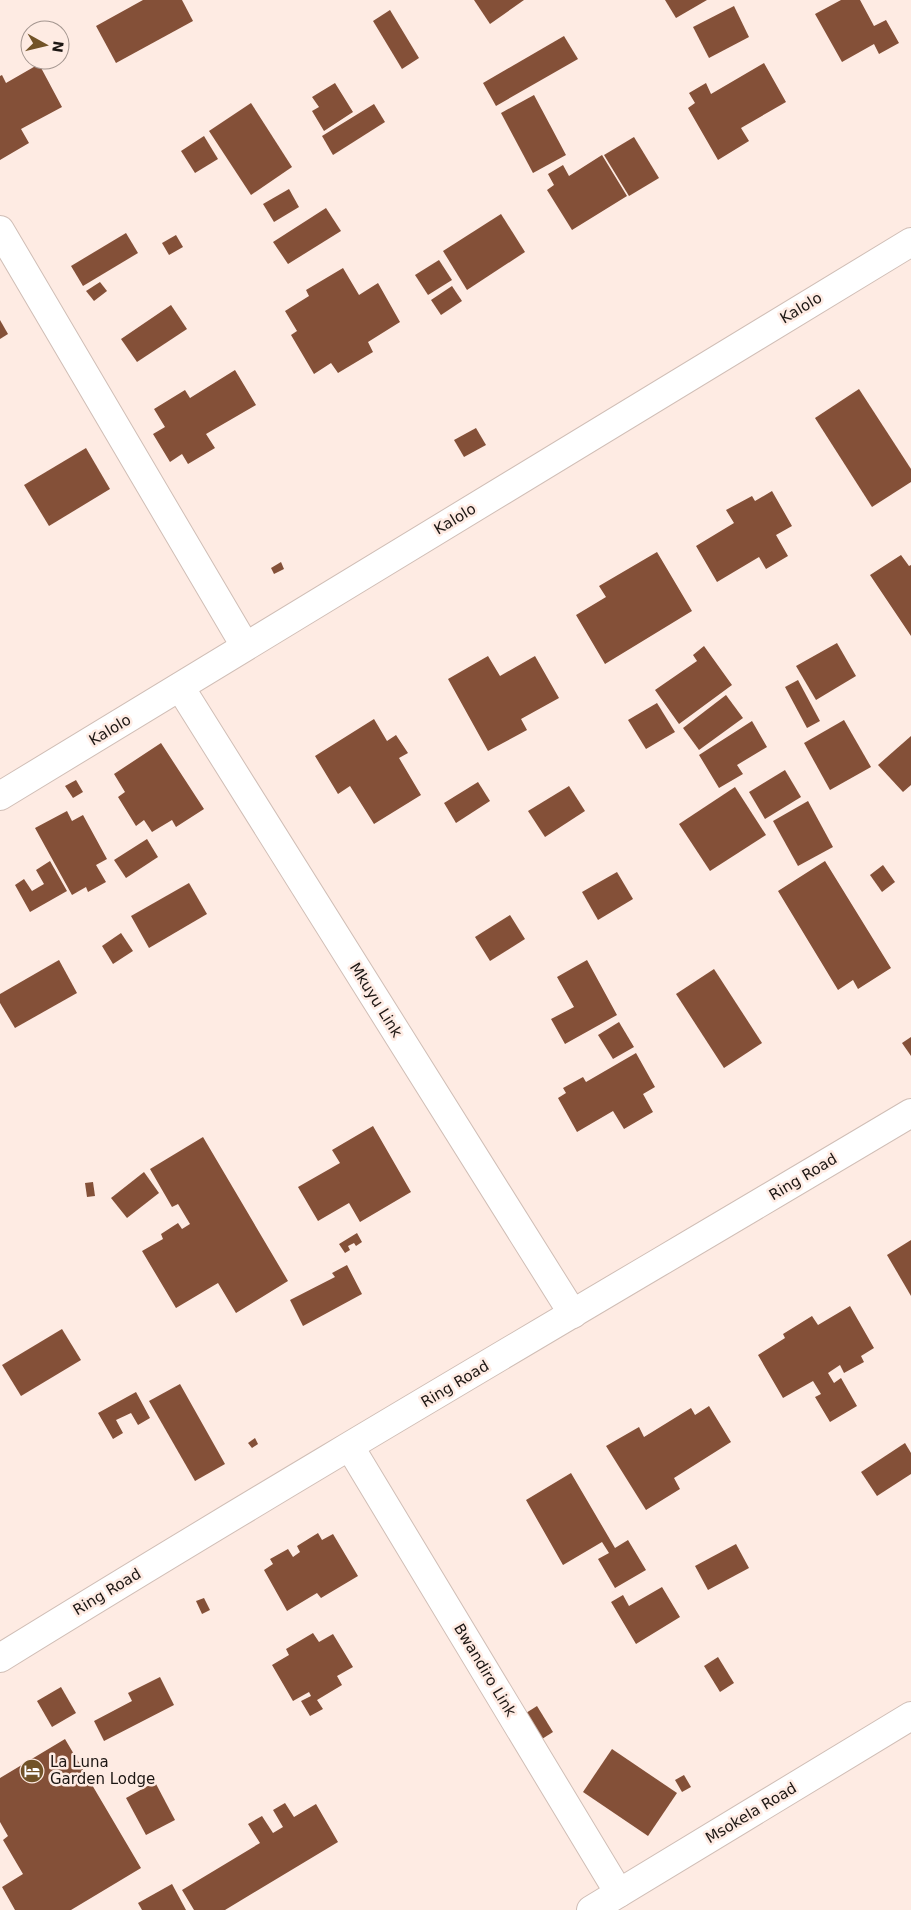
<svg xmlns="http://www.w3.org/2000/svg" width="911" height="1910" font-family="'DejaVu Sans',sans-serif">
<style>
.building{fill:#845038}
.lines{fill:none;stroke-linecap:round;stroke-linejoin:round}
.street-casing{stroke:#d0beb6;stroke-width:30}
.street{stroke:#fff;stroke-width:28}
.labels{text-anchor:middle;stroke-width:5;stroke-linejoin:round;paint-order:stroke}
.street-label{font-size:15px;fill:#1c1613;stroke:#feebe3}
.poi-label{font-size:15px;fill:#1c1613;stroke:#feebe3;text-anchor:start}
</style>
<rect width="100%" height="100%" fill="#feebe3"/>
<g class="building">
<path d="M143,0H182L193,21L116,63L96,26Z"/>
<path d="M474,0H524L490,24Z"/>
<path d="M665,0H707L676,18Z"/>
<path d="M841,0H860L874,26L886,20L899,43L879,54L874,44L842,62L815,14Z"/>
<path d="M734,6L749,37L709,58L693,27Z"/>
<path d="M390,10L419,58L402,69L373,21Z"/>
<path d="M564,36L578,59L496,106L483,83Z"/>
<path d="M764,63L786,102L741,128L749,141L718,160L688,108L695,103L689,93L706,83L711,94Z"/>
<path d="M39,64L62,107L21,129L29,143L0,160V76L2,75L6,83Z"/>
<path d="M335,83L353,112L324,131L312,111L319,107L312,97Z"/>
<path d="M534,95L566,155L533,173L501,113Z"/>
<path d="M251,103L292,167L251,195L209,131Z"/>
<path d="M374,104L385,122L333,155L322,136Z"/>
<path d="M204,136L218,159L195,173L181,151Z"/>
<path d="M634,137L659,178L629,196L604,155Z"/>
<path d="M602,155L627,196L572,230L547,190L554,185L548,174L563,165L569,176Z"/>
<path d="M289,189L299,207L274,222L263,204Z"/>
<path d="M326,208L341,231L288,264L273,242Z"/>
<path d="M501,214L525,252L467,290L443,251Z"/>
<path d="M126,233L138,253L83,286L71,266Z"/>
<path d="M176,235L183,247L169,255L162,243Z"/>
<path d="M439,260L452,280L428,295L415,275Z"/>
<path d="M343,268L359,295L378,283L400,322L368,342L373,352L338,373L331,363L314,374L291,335L297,331L285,311L309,296L306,290Z"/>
<path d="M100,282L107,291L94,301L86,291Z"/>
<path d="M452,286L462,301L441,315L431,300Z"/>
<path d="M171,305L187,329L137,362L121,339Z"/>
<path d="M0,320L8,334L0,339Z"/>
<path d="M235,370L256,405L206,434L215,448L188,464L182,454L170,462L153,434L165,427L154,409L185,390L190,398Z"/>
<path d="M859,389L911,469V482L872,507L815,418Z"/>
<path d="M476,428L486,445L464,457L454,440Z"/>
<path d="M86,448L110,489L49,526L24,485Z"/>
<path d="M772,491L792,526L776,535L788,556L766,569L759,557L717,582L696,546L734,523L726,510L752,496L755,501Z"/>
<path d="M657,552L692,611L605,664L576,615L606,597L599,586Z"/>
<path d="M901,555L909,566L911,565V636L870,575Z"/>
<path d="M281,562L284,569L274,574L271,568Z"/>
<path d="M837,643L856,676L816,700L796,666Z"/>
<path d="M704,646L732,685L679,724L655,690L697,661L693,655Z"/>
<path d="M488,656L500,676L535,656L559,698L521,719L527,730L488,751L448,679Z"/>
<path d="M798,680L820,721L807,728L785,687Z"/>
<path d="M726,695L743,718L699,750L683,728Z"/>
<path d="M657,703L675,732L646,749L628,720Z"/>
<path d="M374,719L387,741L396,735L408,753L399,758L421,795L374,824L350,786L338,794L315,756Z"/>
<path d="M844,720L871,767L830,790L804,743Z"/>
<path d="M752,721L767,747L737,765L743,774L719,788L699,755Z"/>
<path d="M911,736V785L903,792L878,765Z"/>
<path d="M161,743L204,809L176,827L172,820L152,832L144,820L136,826L118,797L125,792L114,774Z"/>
<path d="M785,770L801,797L765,819L749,792Z"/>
<path d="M76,780L83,792L73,798L65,786Z"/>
<path d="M478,782L490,801L456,823L444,803Z"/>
<path d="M569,786L585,811L545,837L528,811Z"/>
<path d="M735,787L766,835L710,871L679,824Z"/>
<path d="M808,801L833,847L798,866L773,821Z"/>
<path d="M67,811L72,821L83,815L107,859L96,865L106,882L88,892L86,887L72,895L35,828Z"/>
<path d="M147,839L158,857L126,878L114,860Z"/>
<path d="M50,861L67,891L30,912L15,885L24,879L32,891L44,884L36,870Z"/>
<path d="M825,861L891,968L858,989L853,980L838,990L778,891Z"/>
<path d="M883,865L895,882L882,892L870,875Z"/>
<path d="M617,872L633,899L598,920L582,892Z"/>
<path d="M189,883L207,914L149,948L131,916Z"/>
<path d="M510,915L525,939L490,961L475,937Z"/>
<path d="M121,933L133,951L113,964L102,946Z"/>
<path d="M59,960L77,993L15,1028L0,1003V994Z"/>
<path d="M587,960L617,1015L565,1044L551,1019L574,1007L557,977Z"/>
<path d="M714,969L762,1043L724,1068L676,994Z"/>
<path d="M619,1022L634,1047L613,1059L598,1035Z"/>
<path d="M911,1037V1056L902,1043Z"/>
<path d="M636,1053L655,1087L643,1094L653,1112L624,1129L613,1111L577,1132L558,1098L566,1093L563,1088L583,1077L586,1082Z"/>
<path d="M373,1126L411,1192L360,1222L349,1203L318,1221L298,1187L340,1163L332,1150Z"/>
<path d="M203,1137L288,1281L236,1313L218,1283L176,1308L142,1251L163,1239L161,1234L178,1223L182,1229L190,1224L178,1204L172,1207L150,1169Z"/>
<path d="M144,1172L159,1193L127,1218L111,1198Z"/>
<path d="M93,1182L95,1196L87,1197L85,1183Z"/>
<path d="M357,1233L362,1242L356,1246L354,1243L348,1246L350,1250L345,1253L339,1244Z"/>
<path d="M911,1240V1296L887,1255Z"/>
<path d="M347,1265L362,1294L303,1326L290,1300L335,1277L332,1273Z"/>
<path d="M850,1306L874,1348L861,1356L864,1362L844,1373L840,1365L828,1373L834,1383L841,1378L857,1406L830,1422L815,1397L821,1394L813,1381L783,1398L758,1355L785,1338L783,1334L812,1316L818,1325Z"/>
<path d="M62,1329L81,1360L21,1396L2,1365Z"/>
<path d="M180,1384L225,1464L195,1481L149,1401Z"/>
<path d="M136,1392L150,1418L138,1425L131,1413L116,1420L123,1433L113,1439L98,1413Z"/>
<path d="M709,1406L731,1442L674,1478L680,1489L646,1510L606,1446L639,1427L644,1437L691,1408L695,1415Z"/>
<path d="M255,1438L258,1444L252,1448L248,1443Z"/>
<path d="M905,1443L911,1453V1474L877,1496L861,1472Z"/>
<path d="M571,1473L615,1548L628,1540L646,1570L615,1588L598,1559L609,1553L602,1542L563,1565L526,1500Z"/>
<path d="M318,1533L322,1540L333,1534L358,1576L321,1598L317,1593L287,1611L264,1570L273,1564L270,1559L288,1549L293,1557L300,1552L297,1546Z"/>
<path d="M736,1544L749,1568L708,1590L695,1566Z"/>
<path d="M662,1587L680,1617L636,1644L611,1602L623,1595L629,1606Z"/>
<path d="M204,1598L210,1610L202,1614L196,1601Z"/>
<path d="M313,1633L319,1642L333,1634L353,1667L337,1676L342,1685L317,1700L323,1709L310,1716L301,1701L311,1696L309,1692L293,1701L272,1665L289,1655L286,1649Z"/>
<path d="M718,1657L734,1683L720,1692L704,1666Z"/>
<path d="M160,1677L174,1705L104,1741L94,1721L132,1701L128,1693Z"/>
<path d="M61,1687L76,1713L52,1727L37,1701Z"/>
<path d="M537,1706L553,1732L542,1739L526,1713Z"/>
<path d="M65,1739L141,1868L71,1910H15L2,1887L23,1874L3,1840L8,1836L0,1822V1778Z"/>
<path d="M612,1749L677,1793L648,1836L583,1792Z"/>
<path d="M684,1775L691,1787L682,1792L675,1780Z"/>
<path d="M155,1782L175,1820L146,1835L126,1798Z"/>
<path d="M285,1803L294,1817L316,1804L338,1842L225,1910H194L182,1890L260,1843L248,1824L262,1816L273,1833L283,1827L273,1810Z"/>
<path d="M172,1884L186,1910H142L138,1903Z"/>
</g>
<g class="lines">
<g class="street-casing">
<g id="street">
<path d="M0,230L245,646"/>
<path d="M180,687L573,1314"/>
<path d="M0,796L911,242"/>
<path d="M350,1447L619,1893"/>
<path d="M0,1658C301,1472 607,1294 911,1113"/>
<path d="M591,1910L911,1716"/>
</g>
</g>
<use href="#street" class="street"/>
</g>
<defs>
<g id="hotel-disc" transform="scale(1.25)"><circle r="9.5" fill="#725328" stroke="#feebe3"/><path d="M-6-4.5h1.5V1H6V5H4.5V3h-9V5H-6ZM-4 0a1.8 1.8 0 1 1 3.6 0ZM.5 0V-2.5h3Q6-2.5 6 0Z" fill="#fff"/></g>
</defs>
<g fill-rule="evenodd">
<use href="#hotel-disc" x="32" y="1771"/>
</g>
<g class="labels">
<g class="street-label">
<text transform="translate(801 308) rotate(-31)" y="5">Kalolo</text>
<text transform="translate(455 519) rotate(-31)" y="5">Kalolo</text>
<text transform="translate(110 730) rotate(-31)" y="5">Kalolo</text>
<text transform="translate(376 1000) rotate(58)" y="5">Mkuyu Link</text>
<text transform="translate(803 1177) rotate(-31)" y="5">Ring Road</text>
<text transform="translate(455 1384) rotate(-31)" y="5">Ring Road</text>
<text transform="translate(107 1592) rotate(-31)" y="5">Ring Road</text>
<text transform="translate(485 1670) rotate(59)" y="5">Bwandiro Link</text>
<text transform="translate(751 1813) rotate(-31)" y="5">Msokela Road</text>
</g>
<g class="poi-label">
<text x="50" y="1767">La Luna<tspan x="50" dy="17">Garden Lodge</tspan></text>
</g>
</g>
<g transform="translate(45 45) rotate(98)"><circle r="24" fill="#feebe3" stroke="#a49690"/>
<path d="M0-4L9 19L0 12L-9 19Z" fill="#725328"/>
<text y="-8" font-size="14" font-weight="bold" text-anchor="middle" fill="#1c1613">N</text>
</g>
</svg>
